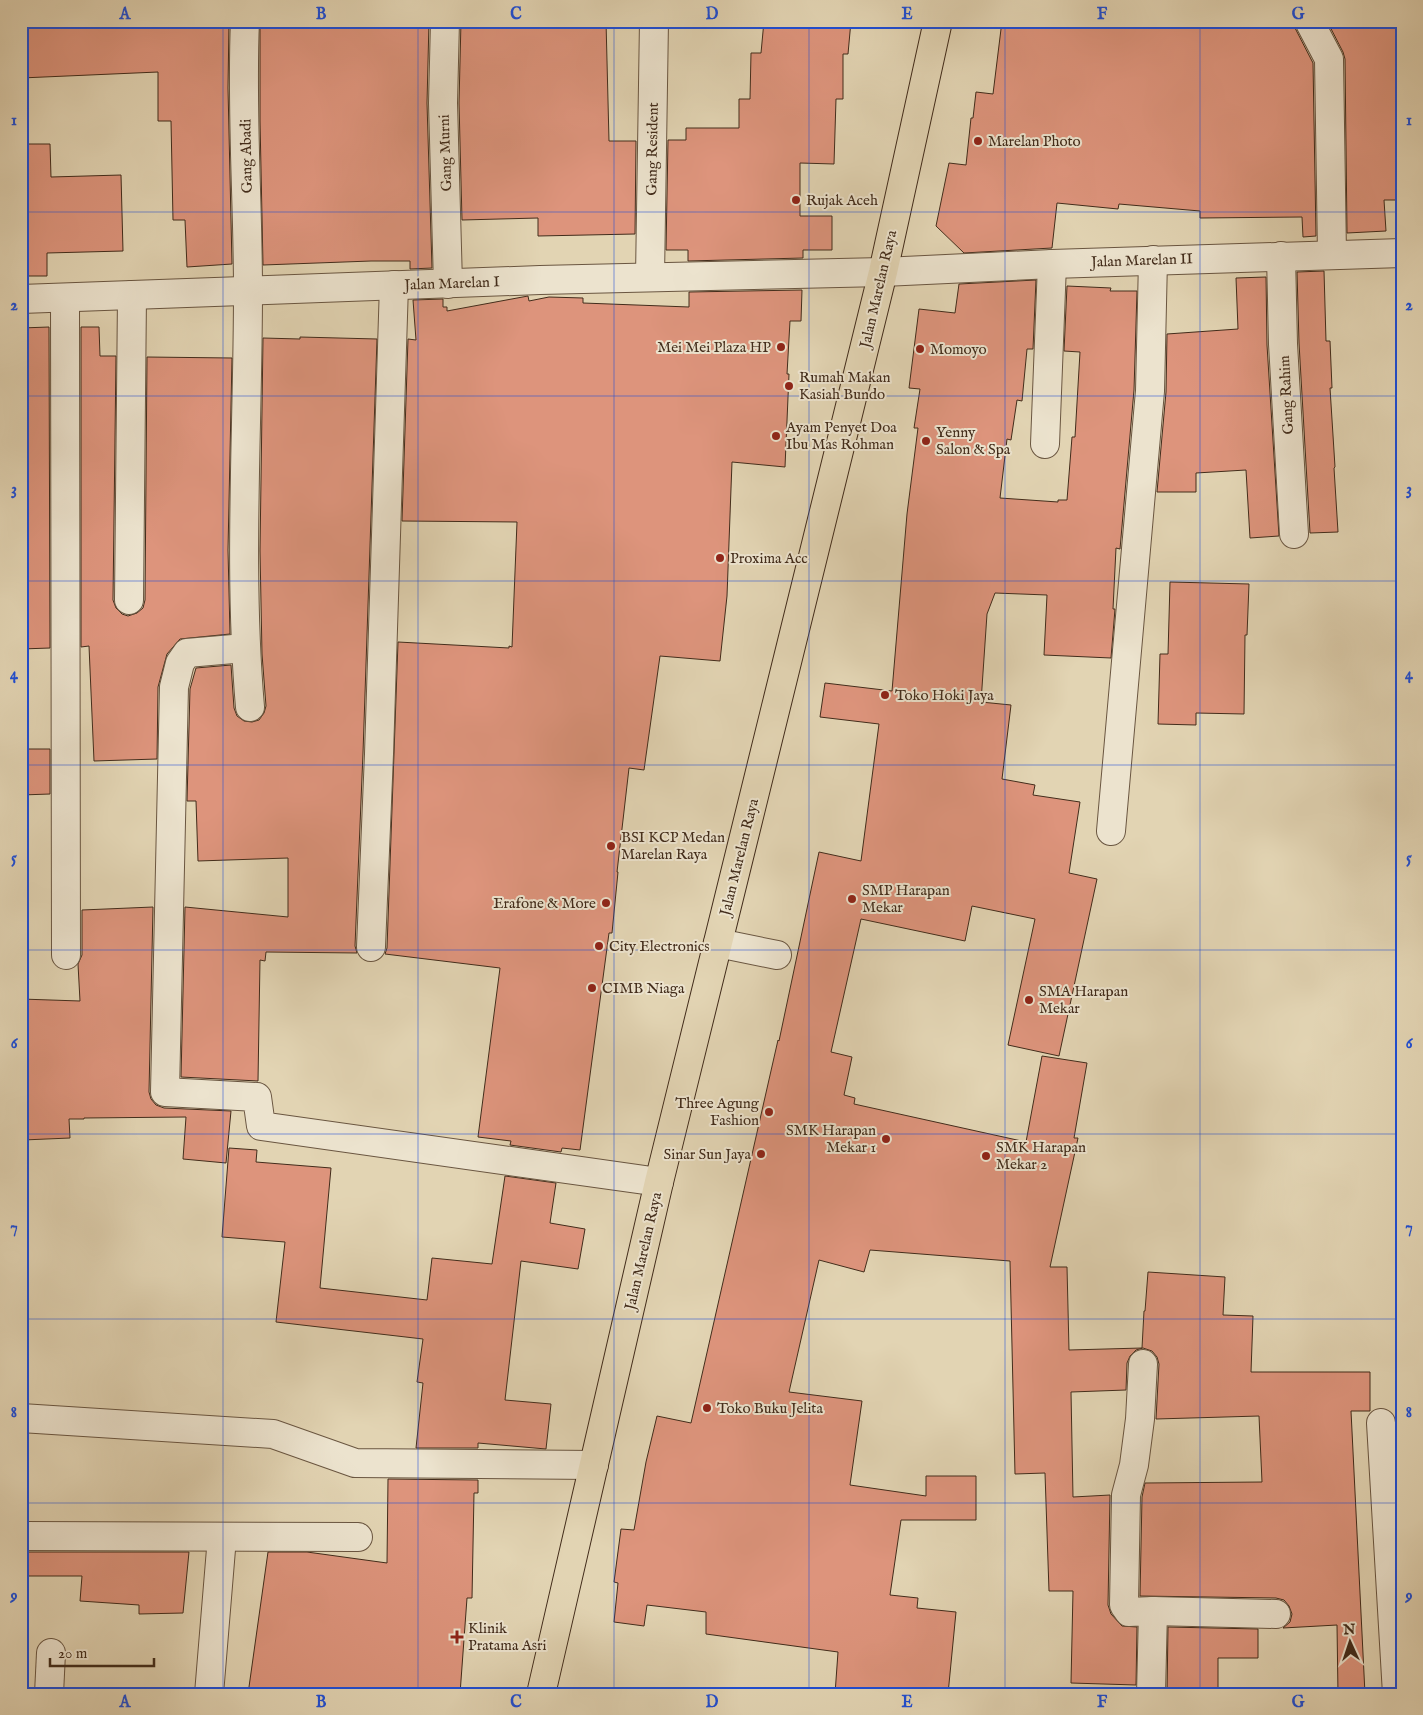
<svg xmlns="http://www.w3.org/2000/svg" width="1423" height="1715" font-family="'IM FELL English',serif">
<style>
.building{fill:#dd947c;stroke:#422c1b}
.lines{fill:none;stroke-linecap:round;stroke-linejoin:round}
.minor-casing{stroke:#6a5641;stroke-width:30}
.major-casing{stroke:#422c1b;stroke-width:30}
.minor{stroke:#ece3ce;stroke-width:28}
.major{stroke:#e2d4b3;stroke-width:28}
.grid{fill:none;stroke:#1d4ed8;stroke-width:1;stroke-opacity:0.55}
.poi-dot{fill:#8f2418;stroke:#ece3ce;stroke-width:2}
.labels{text-anchor:middle;stroke-width:4;stroke-linejoin:round;paint-order:stroke}
.poi-label{font-size:15px;fill:#422c1b;stroke:#ece3ce;text-anchor:start}
.street-label{font-size:15px;fill:#422c1b;stroke:#ece3ce}
.neatline{fill:none;stroke:#1d4ed8;stroke-width:2}
.grid-label{font-size:16px;text-anchor:middle;font-weight:bold;fill:#1d4ed8}
</style>
<rect width="100%" height="100%" fill="#e2d4b3"/>
<filter id="stains"><feTurbulence type="fractalNoise" baseFrequency=".004" numOctaves="4"/><feColorMatrix values="0 0 0 0 .2 0 0 0 0 .09 0 0 0 0 .02 0 0 0 .5 -.17"/></filter>
<radialGradient id="worn" r=".72"><stop offset=".6" stop-color="#630" stop-opacity="0"/><stop offset="1" stop-color="#630" stop-opacity=".3"/></radialGradient>
<g class="building">
<path d="M21,21H229L228,88L232,264L187,267L185,220H173L171,121H158V72L21,78Z"/>
<path d="M394,21H429L427,103L432,268L410,269V261H371L263,265L260,121V27H350V23L394,24Z"/>
<path d="M461,21H606L609,141H636L635,234L538,236V218L462,220L459,103Z"/>
<path d="M764,21H851L848,54H843V99H836L834,164L800,163V216H832V250H803V258L688,261V250H666L668,140H686V128H739V99H750L751,53H761Z"/>
<path d="M1002,21H1294L1295,28L1313,63L1316,236L1303,237L1302,217L1200,218V211L1119,204L1118,209L1057,203L1052,248L964,253L936,226L949,163L966,165L971,118H973L976,92L993,94Z"/>
<path d="M1327,21H1402V200H1384L1386,231L1347,233L1345,59L1343,52Z"/>
<path d="M21,144H50L51,177L121,175L123,251L47,253V276H21Z"/>
<path d="M1324,271L1326,341H1330L1332,388H1330L1335,467L1334,468L1338,532L1310,533L1299,343L1297,272Z"/>
<path d="M1266,277L1267,345L1279,536L1250,538L1246,470L1196,473V492H1157L1166,392L1167,334L1238,329L1236,278Z"/>
<path d="M1036,280L1033,349H1027L1022,401L1017,400L1011,440L1007,439L1000,498L1058,502V500H1067L1072,437H1075L1080,352L1064,351L1067,286L1111,288L1110,291H1137L1134,390L1120,549L1116,548L1113,609H1115L1111,658L1044,655L1047,595L995,593L987,614L981,702L1011,705L1002,779L1035,785L1033,795L1080,802L1069,873L1097,879L1059,1056L1008,1045L1035,919L972,906L965,941L861,919L831,1052L852,1057L844,1095L855,1098L854,1104L1026,1142L1042,1056L1087,1063L1074,1138H1078L1050,1267H1067L1069,1350L1142,1348L1144,1311H1145L1148,1272L1225,1277L1223,1315L1253,1316L1251,1372H1370V1411H1351L1365,1694H1338L1337,1625L1283,1628L1290,1622L1292,1614L1289,1606L1284,1600L1276,1598L1140,1596L1142,1497L1145,1483L1262,1482L1259,1416L1156,1419L1159,1364L1157,1357L1152,1351L1143,1348L1136,1350L1130,1356L1127,1363L1126,1390L1071,1392L1073,1497L1110,1495L1108,1605L1111,1614L1122,1626L1137,1627L1136,1685L1071,1683L1073,1591H1049L1045,1473L1015,1474L1010,1261L870,1250L864,1272L819,1260L789,1392L862,1401L850,1485L926,1496V1476H976V1520H901L890,1595L918,1598L917,1608L956,1612L948,1694H835L838,1652L706,1634V1612L647,1605L644,1626L614,1622L618,1583L614,1582L621,1529L634,1530L646,1462L657,1416L691,1423L778,1040L779,1041L819,852L861,861L879,724L820,717L825,683L892,691L907,514L918,428H914L920,389L909,388L919,309L955,313L959,284Z"/>
<path d="M802,290L801,321H790L787,374H789L785,467L732,462L727,596L720,661L660,656L644,770L629,768L617,872H618L612,933H609L580,1150L562,1148L561,1152L510,1145L511,1141L478,1137L500,968L385,954L387,948L398,642L509,648V646L512,647L517,522L402,521L408,339L416,340L413,300L443,299V307H447V311L528,296L529,301L549,297L583,298V303L689,307V292Z"/>
<path d="M49,327L50,648L21,649V328Z"/>
<path d="M81,327H99L100,356H116L113,600L116,608L122,614L128,616L137,613L143,608L145,600L147,357L232,358L228,550L230,634L180,639L167,654L158,687L157,759L94,761L89,646L81,647Z"/>
<path d="M300,337L377,339L363,753L355,946L357,953L266,952L265,961L260,960L258,1081L181,1077L185,907L288,917V858L198,861L196,801H187L190,689L196,668L231,665L234,708L237,716L244,721L252,722L259,720L264,713L266,706L262,654L260,551L263,338L300,339Z"/>
<path d="M1170,582L1249,584L1247,635H1245L1244,714L1196,713V725L1158,724L1160,654H1168Z"/>
<path d="M21,749H50V794L21,795Z"/>
<path d="M153,907L149,1092L151,1099L156,1105L164,1108L231,1111L226,1163L183,1159L186,1117L84,1118V1119H69L70,1138L23,1140L21,1119V999L80,1001L78,964L82,955V910Z"/>
<path d="M229,1148L257,1150L256,1162L331,1168L320,1288L427,1300L432,1258L492,1264L505,1176L556,1183L550,1223L585,1229L578,1269L521,1261L505,1400L551,1404L546,1449L478,1443V1448H416L423,1383L417,1382L423,1339L276,1322L285,1242L222,1237Z"/>
<path d="M388,1479L478,1480V1493H474L472,1598H467L460,1694H248L268,1552H307L387,1563Z"/>
<path d="M21,1552H189L183,1613L139,1614V1605L80,1601L82,1576H21Z"/>
<path d="M1168,1627L1258,1629V1658H1218V1694H1167Z"/>
</g>
<g class="lines">
<g class="minor-casing">
<g id="minor">
<path d="M245,21C241,110 248,201 248,290C248,429 238,568 250,707"/>
<path d="M445,21L443,103L448,284"/>
<path d="M1309,21L1329,59L1332,255"/>
<path d="M1281,256L1283,344L1294,534"/>
<path d="M650,277L654,21"/>
<path d="M65,298L66,955"/>
<path d="M21,299L540,280L883,272L1052,264L1402,253"/>
<path d="M1045,444L1052,264"/>
<path d="M129,600L132,295"/>
<path d="M245,648L187,653L180,663L174,687L165,1092L257,1097L261,1126L659,1182"/>
<path d="M1111,831L1150,391L1153,260"/>
<path d="M718,943L777,955"/>
<path d="M371,947L379,754L394,285"/>
<path d="M1143,1364L1140,1419L1134,1465L1126,1495L1124,1605L1129,1612L1153,1611L1151,1694"/>
<path d="M21,1418L273,1434L355,1463L594,1465"/>
<path d="M1381,1423L1397,1694"/>
<path d="M21,1536L358,1537"/>
<path d="M1153,1611L1276,1614"/>
<path d="M49,1694L51,1653"/>
<path d="M209,1694L222,1537"/>
</g>
</g>
<g class="major-casing">
<path id="major" d="M541,1694L659,1182L883,272L938,21"/>
</g>
<use href="#minor" class="minor"/>
<use href="#major" class="major"/>
</g>
<path class="grid" d="M223,21V1694M418,21V1694M614,21V1694M809,21V1694M1005,21V1694M1200,21V1694M21,212H1402M21,396H1402M21,581H1402M21,765H1402M21,950H1402M21,1134H1402M21,1319H1402M21,1503H1402"/>
<g class="poi-dot">
<circle cx="978" cy="141" r="5"/>
<circle cx="796" cy="200" r="5"/>
<circle cx="781" cy="347" r="5"/>
<circle cx="920" cy="349" r="5"/>
<circle cx="789" cy="386" r="5"/>
<circle cx="776" cy="436" r="5"/>
<circle cx="926" cy="441" r="5"/>
<circle cx="720" cy="558" r="5"/>
<circle cx="885" cy="695" r="5"/>
<circle cx="611" cy="846" r="5"/>
<circle cx="852" cy="899" r="5"/>
<circle cx="606" cy="903" r="5"/>
<circle cx="599" cy="946" r="5"/>
<circle cx="592" cy="988" r="5"/>
<circle cx="1029" cy="1000" r="5"/>
<circle cx="769" cy="1112" r="5"/>
<circle cx="886" cy="1139" r="5"/>
<circle cx="761" cy="1154" r="5"/>
<circle cx="986" cy="1156" r="5"/>
<circle cx="707" cy="1408" r="5"/>
<path d="M454.5 1629.5h5v5h5v5h-5v5h-5v-5h-5v-5h5z"/>
</g>
<g class="labels">
<g class="poi-label">
<text x="988" y="146">Marelan Photo</text>
<text x="806" y="205">Rujak Aceh</text>
<text x="771" y="352" text-anchor="end">Mei Mei Plaza HP</text>
<text x="930" y="354">Momoyo</text>
<text x="799" y="382">Rumah Makan<tspan x="799" dy="17">Kasiah Bundo</tspan></text>
<text x="786" y="432">Ayam Penyet Doa<tspan x="786" dy="17">Ibu Mas Rohman</tspan></text>
<text x="936" y="437">Yenny<tspan x="936" dy="17">Salon &amp; Spa</tspan></text>
<text x="730" y="563">Proxima Acc</text>
<text x="895" y="700">Toko Hoki Jaya</text>
<text x="621" y="842">BSI KCP Medan<tspan x="621" dy="17">Marelan Raya</tspan></text>
<text x="862" y="895">SMP Harapan<tspan x="862" dy="17">Mekar</tspan></text>
<text x="596" y="908" text-anchor="end">Erafone &amp; More</text>
<text x="609" y="951">City Electronics</text>
<text x="602" y="993">CIMB Niaga</text>
<text x="1039" y="996">SMA Harapan<tspan x="1039" dy="17">Mekar</tspan></text>
<text x="759" y="1108" text-anchor="end">Three Agung<tspan x="759" dy="17">Fashion</tspan></text>
<text x="876" y="1135" text-anchor="end">SMK Harapan<tspan x="876" dy="17">Mekar 1</tspan></text>
<text x="996" y="1152">SMK Harapan<tspan x="996" dy="17">Mekar 2</tspan></text>
<text x="751" y="1159" text-anchor="end">Sinar Sun Jaya</text>
<text x="717" y="1413">Toko Buku Jelita</text>
<text x="468" y="1633">Klinik<tspan x="468" dy="17">Pratama Asri</tspan></text>
</g>
<g class="street-label">
<text transform="translate(652 149) rotate(-89)" y="5">Gang Resident</text>
<text transform="translate(445 153) rotate(-92)" y="5">Gang Murni</text>
<text transform="translate(246 156) rotate(-91)" y="5">Gang Abadi</text>
<text transform="translate(1142 260) rotate(-2)" y="5">Jalan Marelan II</text>
<text transform="translate(452 283) rotate(-2)" y="5">Jalan Marelan I</text>
<text transform="translate(878 289) rotate(-77)" y="5">Jalan Marelan Raya</text>
<text transform="translate(1286 395) rotate(-93)" y="5">Gang Rahim</text>
<text transform="translate(739 857) rotate(-76)" y="5">Jalan Marelan Raya</text>
<text transform="translate(643 1251) rotate(-77)" y="5">Jalan Marelan Raya</text>
</g>
</g>
<rect width="1423" height="1715" fill="none" stroke="#e2d4b3" stroke-width="55"/>
<g transform="translate(1350 1642) rotate(357)" stroke="#ece3ce" stroke-width="4" paint-order="stroke">
<path d="M0-4L9 19L0 12L-9 19Z" fill="#422c1b"/>
<text y="-8" font-size="14" font-weight="bold" text-anchor="middle" fill="#422c1b">N</text>
</g>
<path d="M50 1658v8h104v-8" fill="none" stroke="#422c1b" stroke-width="2.5"/>
<text x="58" y="1658" font-size="15" fill="#422c1b" stroke="#ece3ce" stroke-width="4" paint-order="stroke">20 m</text>
<rect x="28" y="28" width="1368" height="1660" class="neatline"/>
<g class="grid-label">
<text x="125" y="19">A</text>
<text x="321" y="19">B</text>
<text x="516" y="19">C</text>
<text x="712" y="19">D</text>
<text x="907" y="19">E</text>
<text x="1102" y="19">F</text>
<text x="1298" y="19">G</text>
<text x="14" y="125">1</text>
<text x="1409" y="125">1</text>
<text x="14" y="310">2</text>
<text x="1409" y="310">2</text>
<text x="14" y="494">3</text>
<text x="1409" y="494">3</text>
<text x="14" y="679">4</text>
<text x="1409" y="679">4</text>
<text x="14" y="863">5</text>
<text x="1409" y="863">5</text>
<text x="14" y="1048">6</text>
<text x="1409" y="1048">6</text>
<text x="14" y="1232">7</text>
<text x="1409" y="1232">7</text>
<text x="14" y="1417">8</text>
<text x="1409" y="1417">8</text>
<text x="14" y="1601">9</text>
<text x="1409" y="1601">9</text>
<text x="125" y="1707">A</text>
<text x="321" y="1707">B</text>
<text x="516" y="1707">C</text>
<text x="712" y="1707">D</text>
<text x="907" y="1707">E</text>
<text x="1102" y="1707">F</text>
<text x="1298" y="1707">G</text>
</g>
<rect width="100%" height="100%" filter="url(#stains)"/>
<rect width="100%" height="100%" fill="url(#worn)"/>
</svg>
